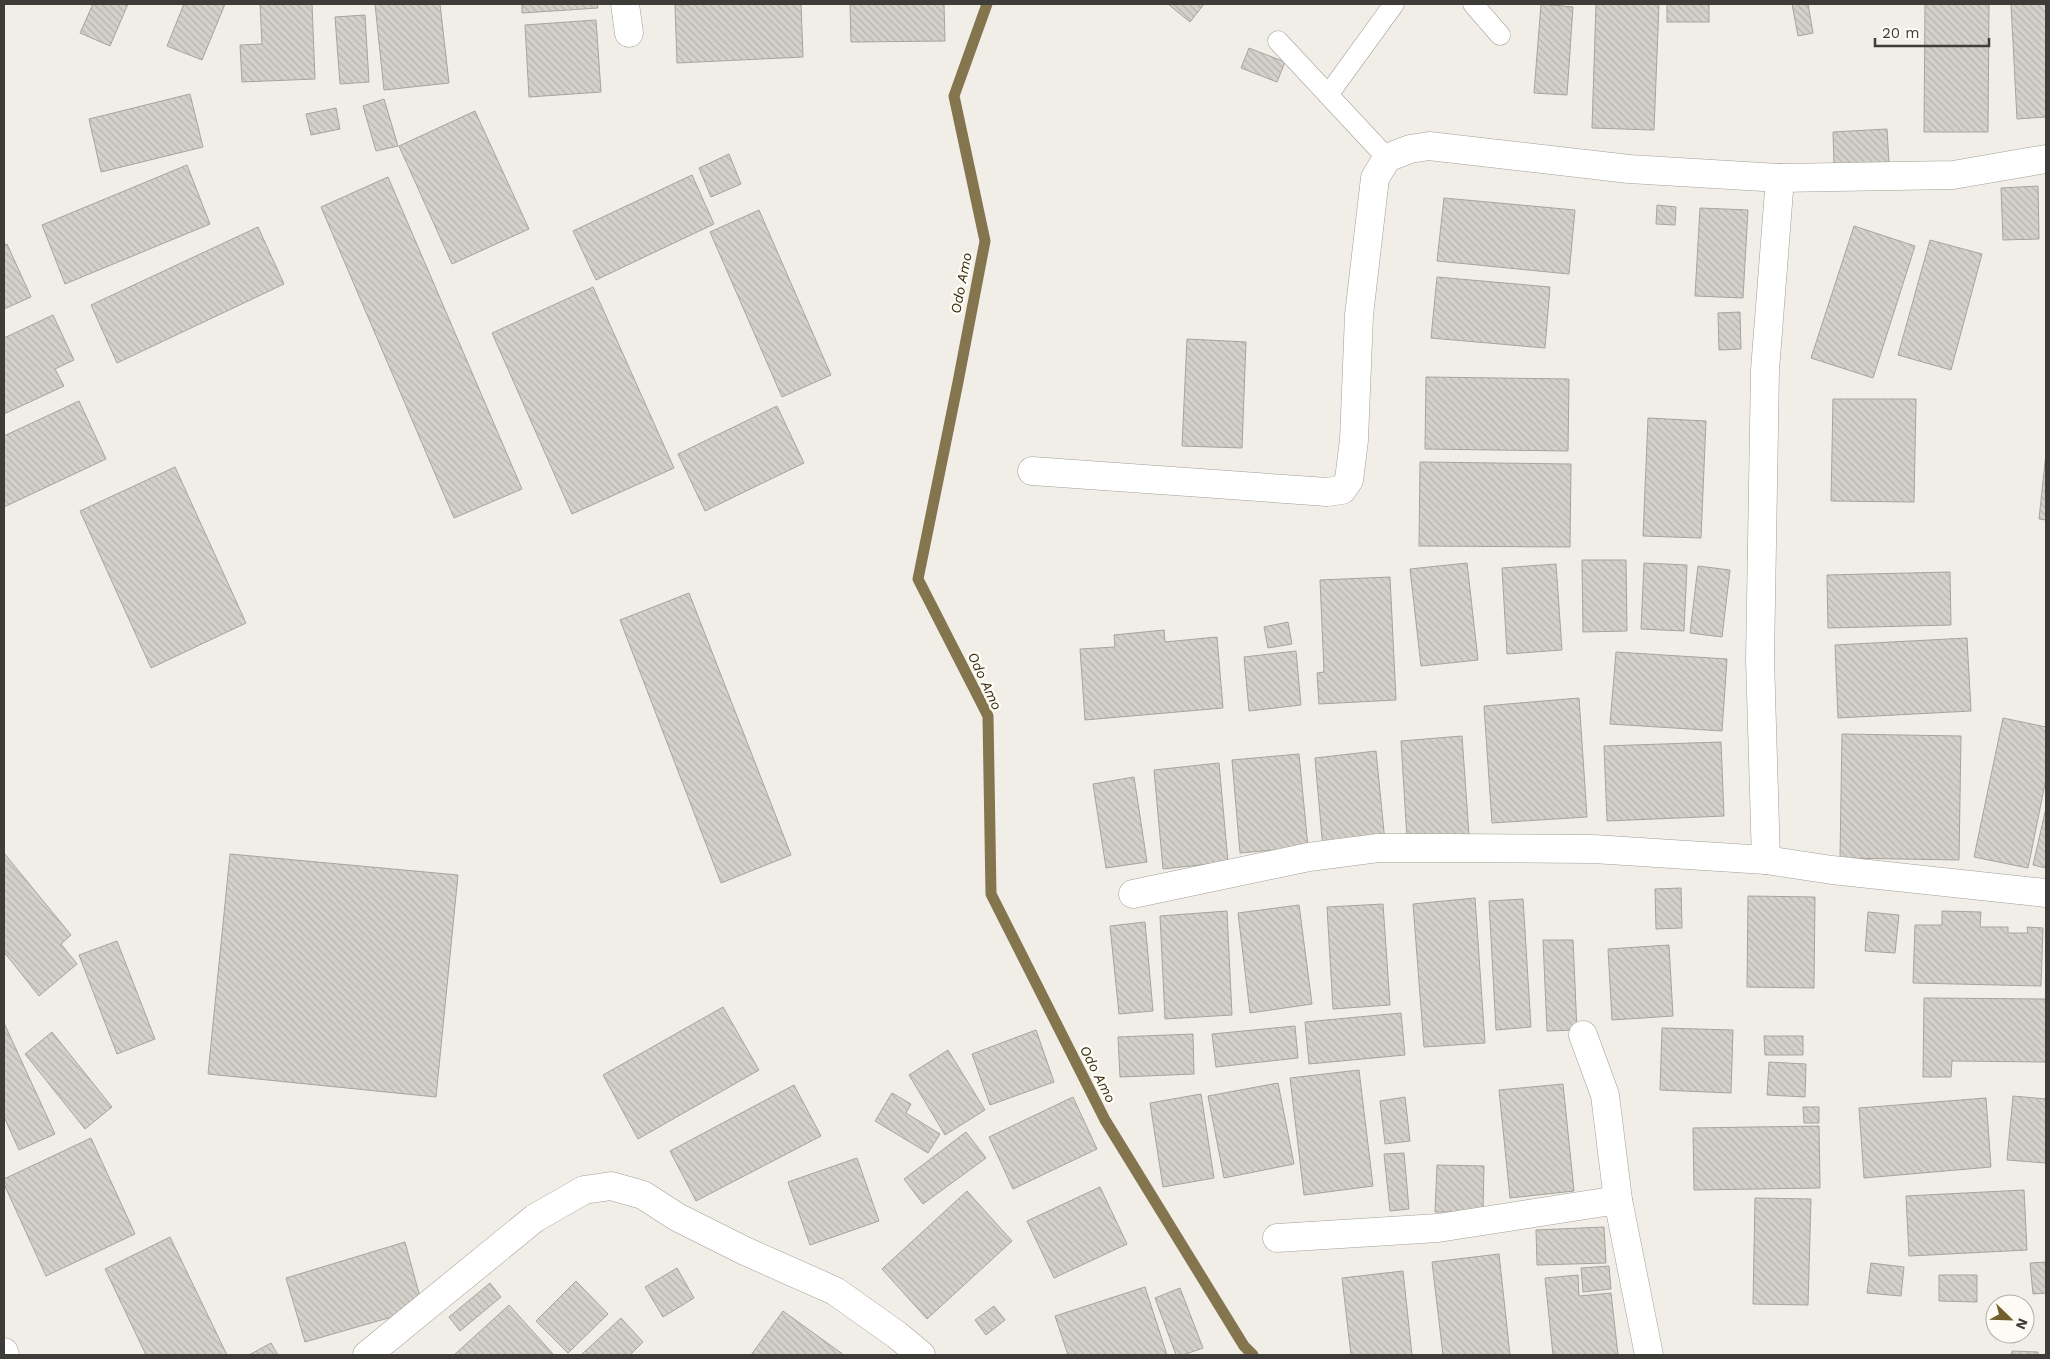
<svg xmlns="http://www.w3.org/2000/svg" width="2050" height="1359" font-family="'Work Sans',sans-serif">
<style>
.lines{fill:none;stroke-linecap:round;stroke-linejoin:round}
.stream{stroke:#84754e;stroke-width:11}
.building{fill:url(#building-back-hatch);stroke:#a7a49e}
.lane-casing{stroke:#a29f99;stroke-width:21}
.street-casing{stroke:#a29f99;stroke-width:29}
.secondary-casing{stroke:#a29f99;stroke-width:29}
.lane{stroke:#fff;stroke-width:20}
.street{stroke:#fff;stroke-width:28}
.secondary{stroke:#fff;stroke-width:28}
.labels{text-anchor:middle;stroke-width:5;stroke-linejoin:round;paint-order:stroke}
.water-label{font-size:14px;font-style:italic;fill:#352b11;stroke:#fefbf4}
</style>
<defs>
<pattern id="building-back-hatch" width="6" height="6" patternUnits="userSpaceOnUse" patternTransform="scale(1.25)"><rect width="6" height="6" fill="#d4d1ca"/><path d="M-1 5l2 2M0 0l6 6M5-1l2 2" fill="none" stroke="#b7b4ae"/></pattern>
</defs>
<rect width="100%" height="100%" fill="#f0eee7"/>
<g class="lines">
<path class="stream" d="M987,4L954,96L985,241L958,382L918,579L988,716L991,894L1105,1120L1244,1346L1253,1355"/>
</g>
<g class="building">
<path d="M93,4H128L110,46L80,33Z"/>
<path d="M184,4H225L202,60L167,46Z"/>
<path d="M260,4H312L315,79L242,82L240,45L262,44Z"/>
<path d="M375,4H440L449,83L384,90Z"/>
<path d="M522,4H597L598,8L522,13Z"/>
<path d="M709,4H801L803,57L677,63L675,5Z"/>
<path d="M850,4H944L945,41L851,42Z"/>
<path d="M1168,4H1204L1190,22Z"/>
<path d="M1541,4L1573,7L1567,95L1534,93Z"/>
<path d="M1596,4H1659L1654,130L1592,128Z"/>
<rect x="1667" y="4" width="42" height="18"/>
<path d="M1792,4H1808L1813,33L1798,36Z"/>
<path d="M1925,4H1989L1988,132H1924Z"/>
<path d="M2011,4H2046V117L2017,119Z"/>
<path d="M365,15L369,82L340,84L335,17Z"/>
<path d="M596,20L601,92L529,97L525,25Z"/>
<path d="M1249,48L1285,62L1277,82L1241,68Z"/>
<path d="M190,94L203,147L101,172L89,119Z"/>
<path d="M384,99L398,146L376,151L363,106Z"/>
<path d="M336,108L340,129L311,135L306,114Z"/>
<path d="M475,111L529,229L452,264L399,146Z"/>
<path d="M1887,129L1889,163L1834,165L1833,132Z"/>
<path d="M729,154L741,184L711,197L699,168Z"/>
<path d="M187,165L210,224L65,284L42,225Z"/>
<path d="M692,175L714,224L596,280L573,231Z"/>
<path d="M388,177L522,489L454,518L321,207Z"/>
<path d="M2038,186L2039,239L2003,240L2001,188Z"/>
<path d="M1444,198L1575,210L1569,274L1437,261Z"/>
<path d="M1657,205L1676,207L1675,225L1656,224Z"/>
<path d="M1700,208L1748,210L1743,298L1695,296Z"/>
<path d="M759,210L831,375L782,397L710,232Z"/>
<path d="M1854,226L1915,246L1873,378L1811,358Z"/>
<path d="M258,227L284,284L117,363L91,305Z"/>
<path d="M1930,240L1982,254L1951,370L1898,355Z"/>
<path d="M7,244L31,297L4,309V245Z"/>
<path d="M1437,277L1550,287L1545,348L1431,338Z"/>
<path d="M593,287L674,468L572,514L492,333Z"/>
<path d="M1740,312L1741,349L1719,350L1718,313Z"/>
<path d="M53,315L74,360L55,369L64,386L4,414V338Z"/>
<path d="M1187,339L1246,342L1242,448L1182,446Z"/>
<path d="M1426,377L1569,379L1568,451L1425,449Z"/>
<path d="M1833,399H1916L1914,502L1831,501Z"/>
<path d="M79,401L106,459L4,507V436Z"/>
<path d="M777,406L804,463L705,511L678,454Z"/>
<path d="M1648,418L1706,421L1701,538L1643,536Z"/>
<path d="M2046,453V520L2039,519Z"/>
<path d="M1420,462L1571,464L1570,547L1419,546Z"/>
<path d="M175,467L246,623L151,668L80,511Z"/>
<path d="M1582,560H1626L1627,631L1583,632Z"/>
<path d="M1467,563L1478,660L1421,666L1410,569Z"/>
<path d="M1644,563L1687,565L1684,631L1641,629Z"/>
<path d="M1556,564L1562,650L1507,654L1502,568Z"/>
<path d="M1698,566L1730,570L1722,637L1690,633Z"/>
<path d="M1950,572L1951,625L1828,628L1827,575Z"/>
<path d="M1390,577L1396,700L1319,704L1317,673L1324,672L1320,580Z"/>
<path d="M689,593L791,855L721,883L620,620Z"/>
<path d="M1288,622L1292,644L1268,648L1264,627Z"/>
<path d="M1164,630L1165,642L1217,637L1223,708L1085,720L1080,649L1115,647L1114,635Z"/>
<path d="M1967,638L1971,711L1838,718L1835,645Z"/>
<path d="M1296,651L1301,705L1249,711L1244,657Z"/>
<path d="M1616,652L1727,659L1722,731L1610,724Z"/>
<path d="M1579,698L1587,817L1492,823L1484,706Z"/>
<path d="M2003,718L2046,727V779L2028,868L1974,857Z"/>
<path d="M1842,734L1961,736L1959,860L1840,858Z"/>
<path d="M1462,736L1469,835L1407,839L1401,741Z"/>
<path d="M1721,742L1724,816L1607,821L1604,746Z"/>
<path d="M1376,751L1385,842L1323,849L1315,758Z"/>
<path d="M1299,754L1308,847L1240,853L1232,760Z"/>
<path d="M1219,763L1228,862L1163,869L1154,770Z"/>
<path d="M1134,777L1147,862L1106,868L1093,784Z"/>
<path d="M2046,808V868L2033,865Z"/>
<path d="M4,853L71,935L61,944L77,964L39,996L4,952Z"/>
<path d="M230,854L458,875L436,1097L208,1074Z"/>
<path d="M1681,888L1682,928L1656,929L1655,889Z"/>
<path d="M1748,896L1815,897L1814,988L1747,987Z"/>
<path d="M1475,898L1485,1043L1424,1047L1413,904Z"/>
<path d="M1523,899L1531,1027L1496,1030L1489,901Z"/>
<path d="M1383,904L1390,1005L1333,1009L1327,907Z"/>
<path d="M1299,905L1312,1004L1250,1013L1238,913Z"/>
<path d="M1227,911L1232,1015L1165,1019L1160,916Z"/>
<path d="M1942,911L1981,912L1980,927H2008V933H2028L2027,927L2043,928L2041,986L1913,983L1915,925H1942Z"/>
<path d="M1868,912L1899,915L1895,953L1865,951Z"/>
<path d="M1145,922L1153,1011L1119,1014L1110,926Z"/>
<path d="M1543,940H1573L1577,1030L1547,1031Z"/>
<path d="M117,941L155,1039L117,1054L79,955Z"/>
<path d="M1669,945L1673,1016L1612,1020L1608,949Z"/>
<path d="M1924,998L2046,999V1062L1952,1061L1951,1077H1923Z"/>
<path d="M723,1007L759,1070L638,1139L603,1075Z"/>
<path d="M1401,1013L1405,1055L1309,1064L1305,1022Z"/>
<path d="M4,1023L55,1134L19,1150L4,1117Z"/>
<path d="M1295,1026L1298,1058L1216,1067L1212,1034Z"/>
<path d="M1662,1028L1733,1030L1731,1093L1660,1090Z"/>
<path d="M1036,1030L1054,1082L990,1105L972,1054Z"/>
<path d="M52,1032L112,1107L85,1129L25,1054Z"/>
<path d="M1193,1034L1194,1074L1120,1077L1118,1037Z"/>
<path d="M1764,1036H1803V1055H1765Z"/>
<path d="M948,1050L985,1110L945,1135L909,1075Z"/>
<path d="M1769,1062L1806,1064L1805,1097L1767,1095Z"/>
<path d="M1359,1070L1373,1186L1304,1195L1290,1078Z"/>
<path d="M1278,1083L1294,1164L1224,1178L1208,1096Z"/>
<path d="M1563,1084L1574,1191L1510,1198L1499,1090Z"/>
<path d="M794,1085L821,1136L696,1201L670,1151Z"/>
<path d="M892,1093L911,1104L906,1113L940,1134L928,1153L875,1121Z"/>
<path d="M1201,1094L1214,1178L1163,1187L1150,1103Z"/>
<path d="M2013,1096L2046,1099V1163L2007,1160Z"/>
<path d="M1073,1097L1097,1149L1013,1189L989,1137Z"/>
<path d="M1405,1097L1410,1141L1385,1144L1380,1101Z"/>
<path d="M1986,1098L1991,1167L1864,1178L1859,1108Z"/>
<path d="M1803,1107H1819V1123H1804Z"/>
<path d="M1819,1126L1820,1188L1694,1190L1693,1128Z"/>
<path d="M966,1132L986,1158L923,1204L904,1179Z"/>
<path d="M91,1138L135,1234L46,1276L4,1184V1179Z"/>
<path d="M1404,1153L1409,1209L1390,1211L1384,1154Z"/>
<path d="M857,1158L879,1221L810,1245L788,1182Z"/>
<path d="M1437,1165L1484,1166L1483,1212H1435Z"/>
<path d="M1100,1187L1127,1244L1054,1278L1027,1221Z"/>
<path d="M2024,1190L2027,1250L1909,1256L1906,1196Z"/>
<path d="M967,1191L1012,1241L927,1319L882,1269Z"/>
<path d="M1755,1198L1811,1199L1808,1305L1753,1304Z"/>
<path d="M1604,1227L1606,1263L1537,1265L1536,1230Z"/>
<path d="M170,1237L227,1355H146L105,1269Z"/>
<path d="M405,1242L423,1308L305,1342L286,1278Z"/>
<path d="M1499,1254L1510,1355H1443L1432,1262Z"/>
<path d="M2046,1262V1293L2033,1294L2030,1263Z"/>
<path d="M1871,1263L1904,1267L1901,1296L1867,1293Z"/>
<path d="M1609,1266L1611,1289L1583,1292L1581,1268Z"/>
<path d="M677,1268L694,1298L663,1317L645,1287Z"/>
<path d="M1403,1271L1412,1355H1351L1342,1278Z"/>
<path d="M1578,1275L1579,1296L1611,1293L1618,1355H1553L1545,1278Z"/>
<path d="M1939,1275H1977V1302L1939,1301Z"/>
<path d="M576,1281L608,1314L568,1353L536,1321Z"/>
<path d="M490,1283L501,1297L460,1331L449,1317Z"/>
<path d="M1145,1287L1167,1355H1068L1055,1316Z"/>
<path d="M1180,1288L1203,1348L1183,1355H1176L1155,1298Z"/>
<path d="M509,1305L554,1355H454Z"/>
<path d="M994,1306L1005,1320L986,1335L975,1320Z"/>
<path d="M783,1311L844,1355H751Z"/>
<path d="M621,1318L643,1342L630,1355H581Z"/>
<path d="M271,1343L278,1355H249Z"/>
<path d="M2012,1351L2038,1352V1355H2011Z"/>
</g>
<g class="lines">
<g class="lane-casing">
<g id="lane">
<path d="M1473,4L1500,35"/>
<path d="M1278,41L1387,158"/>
<path d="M1328,95L1394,4"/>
</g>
</g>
<g class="street-casing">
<g id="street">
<path d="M625,4L629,33"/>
<path d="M1032,471L1327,492L1342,490L1349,480L1354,440L1359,315L1375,178L1387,158L1410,149L1429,146L1629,169L1780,178L1953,175L2046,159"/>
<path d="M1766,860L1760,659L1765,370L1780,178"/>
<path d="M1133,894L1309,857L1378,848H1445L1593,849L1766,860L1832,870L2046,893"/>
<path d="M1583,1035L1605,1095L1618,1200L1649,1355"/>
<path d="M1277,1238L1438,1228L1618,1200"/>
<path d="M367,1355L535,1218L584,1190L611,1186L643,1195L677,1217L745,1251L835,1291L897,1335L921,1355"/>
</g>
</g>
<g class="secondary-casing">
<path id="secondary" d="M4,1352L5,1355"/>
</g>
<use href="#lane" class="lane"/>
<use href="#street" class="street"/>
<use href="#secondary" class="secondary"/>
</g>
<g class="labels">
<g class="water-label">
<text transform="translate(961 283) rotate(-79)" y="5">Odo Amo</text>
<text transform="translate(985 681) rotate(65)" y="5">Odo Amo</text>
<text transform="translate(1098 1074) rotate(63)" y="5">Odo Amo</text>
</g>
</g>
<rect width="2050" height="1359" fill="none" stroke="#3d3c39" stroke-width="10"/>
<g transform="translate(2010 1319) rotate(113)"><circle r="24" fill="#fefbf4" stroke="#b1afa9"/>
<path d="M0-4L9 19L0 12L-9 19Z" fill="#725f2d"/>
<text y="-8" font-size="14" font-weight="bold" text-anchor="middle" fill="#3d3c39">N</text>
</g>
<path d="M1875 38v8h114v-8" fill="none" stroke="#3d3c39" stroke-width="2.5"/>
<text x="1882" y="38" font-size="15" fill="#3d3c39" stroke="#fefbf4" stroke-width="4" paint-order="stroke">20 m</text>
</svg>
